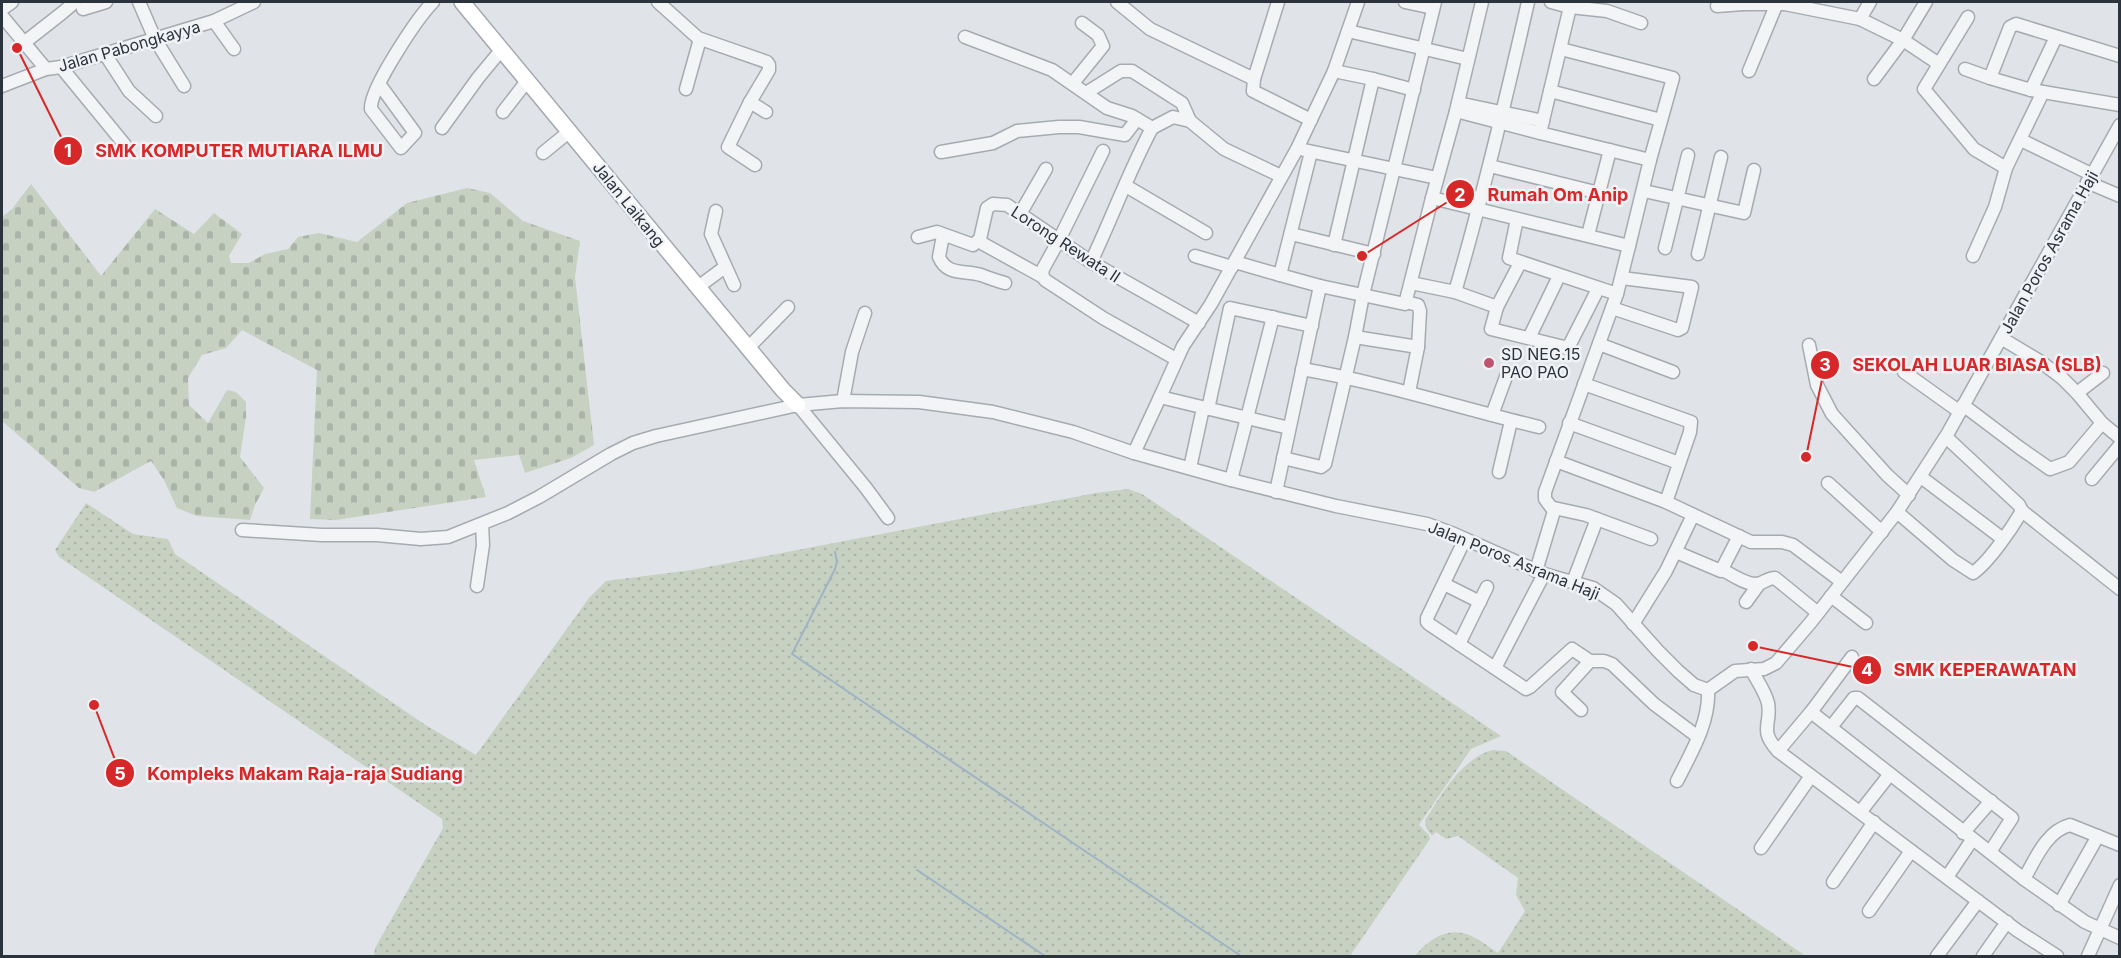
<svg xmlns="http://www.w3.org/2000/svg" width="2121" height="958" font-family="Inter,sans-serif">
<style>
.grass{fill:url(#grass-dots)}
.cemetery{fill:url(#cemetery-stones)}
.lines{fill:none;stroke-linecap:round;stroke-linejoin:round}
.stream{stroke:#9fb3c4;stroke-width:2}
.minor-casing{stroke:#a6abb1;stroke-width:15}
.major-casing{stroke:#a1a9b2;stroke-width:18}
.minor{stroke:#f3f4f6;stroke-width:12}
.major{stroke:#fff;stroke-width:15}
.poi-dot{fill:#bf536b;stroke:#f0f2f5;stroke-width:2}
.labels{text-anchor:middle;stroke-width:5;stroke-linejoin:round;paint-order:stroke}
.street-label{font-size:16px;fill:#2b333d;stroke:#f0f2f5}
.poi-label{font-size:16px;fill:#2b333d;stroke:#f0f2f5;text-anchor:start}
.leader{fill:none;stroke:#d62828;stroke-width:2}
.callout-dot{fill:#d62828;stroke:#f0f2f5;stroke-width:2}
.mark-label{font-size:18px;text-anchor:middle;font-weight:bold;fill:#fff}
.callout-label{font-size:18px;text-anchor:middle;font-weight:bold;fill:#d62828;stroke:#f0f2f5;stroke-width:5;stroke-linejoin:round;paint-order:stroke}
</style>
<defs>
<pattern id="grass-dots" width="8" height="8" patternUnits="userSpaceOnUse" patternTransform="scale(1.5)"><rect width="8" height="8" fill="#c7d1c2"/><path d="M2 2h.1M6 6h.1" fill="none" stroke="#abb4a8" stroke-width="1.8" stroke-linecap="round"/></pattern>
<pattern id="cemetery-stones" width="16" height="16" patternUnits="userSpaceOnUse" patternTransform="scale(1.5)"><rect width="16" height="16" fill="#c7d1c2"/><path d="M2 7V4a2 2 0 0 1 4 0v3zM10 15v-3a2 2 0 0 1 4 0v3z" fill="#abb4a8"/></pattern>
</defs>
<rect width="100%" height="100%" fill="#e0e4e8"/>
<g class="grass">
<path d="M1128,489L1142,494L1501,736L1471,749L1419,825L1429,835L1430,839L1350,956H374L375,948L443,828L442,819L59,557L55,550L86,503L133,534L168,539L175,554L424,724L476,755L589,598L606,581L692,570L1096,493Z"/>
<path d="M1492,750L1506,751L1803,954V956H1415C1428,940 1447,926 1469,935C1479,939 1489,947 1498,953L1525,911L1516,895L1518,878L1458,836L1446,839L1436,832L1432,836L1426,828L1425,820C1443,793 1460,760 1492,750Z"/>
</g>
<path class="cemetery" d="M31,184L101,276L155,209L194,234L214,213L242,234L229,256L231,263H249L265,254L288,249L298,237L319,233L357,242L407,203L467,188L490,193L523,221L580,241L575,277L594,445L571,458L525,473L519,455L474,460L486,497L336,520L310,519L317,370L242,330L226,348L202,355L188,378L189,405L208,423L227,390L236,392L246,402V417L240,457L264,488L255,505L250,520L197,516L177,508L164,480L151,461L94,492L79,488L2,421V217L12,209Z"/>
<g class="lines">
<g class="stream">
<path d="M835,552L837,562L835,569L792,654L1241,956"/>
<path d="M917,870L1045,956"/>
</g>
<g class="minor-casing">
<g id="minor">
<path d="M139,2L155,39L184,86"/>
<path d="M658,2L698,38L767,62L769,65V70L750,102L766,112"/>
<path d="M1117,2L1150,29L1254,79"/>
<path d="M1278,2L1254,79L1253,91L1311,120"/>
<path d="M1405,2L1433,8"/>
<path d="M1482,2L1456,111L1432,198L1629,246L1617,294L1545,492V499L1554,511L1536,571"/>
<path d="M1551,2L1570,7L1607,11L1641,23"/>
<path d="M1742,2L1743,4H1785L1860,19L1903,40L1939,64"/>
<path d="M1717,6L1743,4"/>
<path d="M1570,7L1540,133L1650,160L1629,246"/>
<path d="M2,9L12,2"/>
<path d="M83,9L106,2"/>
<path d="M2,16L46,69"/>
<path d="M1968,17L1924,89L1974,149L2006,168"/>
<path d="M1860,19L1870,2"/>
<path d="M214,21L234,49"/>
<path d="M1348,31L1468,59"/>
<path d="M965,37L1052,70L1107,108L1132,116L1152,128C1129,171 1112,218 1091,262"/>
<path d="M25,42L62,13L75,2"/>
<path d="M1561,49L1673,78L1650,160"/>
<path d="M105,54L129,91L156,116"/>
<path d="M2120,56L2016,24L2010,27L1990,78L2031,90L2120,105"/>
<path d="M61,67L125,145"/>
<path d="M1965,69L1990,78"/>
<path d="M1334,71L1373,79"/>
<path d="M1749,71L1777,3"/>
<path d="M1874,79L1903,40L1926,2"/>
<path d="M1073,83L1103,46L1098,35L1082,23"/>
<path d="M380,85L415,133L401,148L371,109C369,90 418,17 433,2"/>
<path d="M2,86L46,69L61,67L214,21L254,2"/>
<path d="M686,89L700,39"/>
<path d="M2031,90L2056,37"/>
<path d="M1550,91L1661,120"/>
<path d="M1086,93L1121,71H1132L1182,103L1190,121"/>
<path d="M750,102L728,147L755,165"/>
<path d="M1458,103L1543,121"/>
<path d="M1456,111L1540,133"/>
<path d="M503,112L527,81"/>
<path d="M442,128L478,78L502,49"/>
<path d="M1152,128L1173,117L1190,121L1224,149L1281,176"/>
<path d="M2021,140L2091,174"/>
<path d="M1304,150L1437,178"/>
<path d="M1103,151L1059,240L1043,269L1042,275L1045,280L1103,318L1176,359"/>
<path d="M941,152L993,143L1017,131L1059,127H1079L1125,135L1137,119"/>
<path d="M1311,152L1280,275L1320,286"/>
<path d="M543,153L570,131"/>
<path d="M1490,166L1599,193"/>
<path d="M2087,182L2120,196"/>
<path d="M1126,186L1206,233"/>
<path d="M1644,191L1744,213L1754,170"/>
<path d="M716,211L711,234L734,285"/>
<path d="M1020,214L1046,169"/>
<path d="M1517,219L1509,258L1617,294"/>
<path d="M1291,234L1374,254"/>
<path d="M943,235L939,257C947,276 964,270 981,275C989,278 997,281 1005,283"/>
<path d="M1588,235L1610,150"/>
<path d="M918,237L937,232L973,245L980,239L987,208L993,204L1007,205L1091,262L1199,323"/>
<path d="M978,241L1043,277"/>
<path d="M1334,245L1373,79L1414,90"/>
<path d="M1665,248L1688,155"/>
<path d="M1698,254L1721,157"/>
<path d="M1195,256L1232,267"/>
<path d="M1973,256L1995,207L2006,168L2043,92"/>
<path d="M1235,262L1280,275"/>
<path d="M1411,283L1455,292L1497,307L1491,329L1564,347L1569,346L1598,289"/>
<path d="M698,287L725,267"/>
<path d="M1455,292C1483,196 1506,99 1528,2"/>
<path d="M1406,302L1418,305L1420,311L1418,347L1409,392"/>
<path d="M1497,307L1520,263"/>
<path d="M1612,308L1678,330L1682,328L1692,287L1622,278"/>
<path d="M1529,338L1559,276"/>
<path d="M2001,338L2041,362L2062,378L2077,393L2102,423L2120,438"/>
<path d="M1599,344L1673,372"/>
<path d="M1809,345L1817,385L1832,414L1887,475L1909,495"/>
<path d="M749,347L788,307"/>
<path d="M1418,347L1355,337L1363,295L1435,2"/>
<path d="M1302,369C1383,383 1460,408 1539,427"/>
<path d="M1904,372L1960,412"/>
<path d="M1584,384L1691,422L1690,432L1666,502L1751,542H1782L1793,545L1842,582"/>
<path d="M2077,393L2103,373"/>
<path d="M843,401L852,352L865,313"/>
<path d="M798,405L866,488L888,518"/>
<path d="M1963,405L2020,448L2050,469L2069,462L2102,423"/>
<path d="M1208,409L1230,308L1312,326"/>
<path d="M1492,415L1507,374"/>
<path d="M1569,423L1679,463"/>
<path d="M1289,428L1160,397L1183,346L1211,304L1297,149L1334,71L1358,2"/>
<path d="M1134,453L1160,397"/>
<path d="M1283,458L1321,467L1325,464L1355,337"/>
<path d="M1556,461L1666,502"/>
<path d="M1190,468L1203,408"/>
<path d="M1499,472L1511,421"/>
<path d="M1921,477L2003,539"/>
<path d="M2092,479L2120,445"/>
<path d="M1231,480L1273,317"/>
<path d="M1828,483L1882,532"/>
<path d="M1276,492L1320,286L1405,304L1432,198"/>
<path d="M1554,508L1586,515L1651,539"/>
<path d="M2022,511L2120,589"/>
<path d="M1897,512L1953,560L1973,573C1989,562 2012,528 2022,511L2019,505L1946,437"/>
<path d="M242,530L322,535H377L421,539L448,537L508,513L539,497L611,454L633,443L656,436L798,405L843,401L919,402L993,412L1073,432L1134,453L1231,480L1336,506L1427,524L1454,534L1544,574L1593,588L1616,604L1658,651L1678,671L1694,685L1708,690L1735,671L1764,669L1776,663L1811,622L1897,512L1948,433L2120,125"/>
<path d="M1465,539L1427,618V622L1429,624L1526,689L1530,687L1572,649L1590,661H1604L1612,664L1654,704L1698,737"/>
<path d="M1676,552L1721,571L1739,536"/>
<path d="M1723,570C1732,575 1745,584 1756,584C1763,584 1767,578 1775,578L1818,613"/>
<path d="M1573,582L1597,519"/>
<path d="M1444,584L1480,602"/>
<path d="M477,586L483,545L482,524"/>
<path d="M1831,596L1866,623"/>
<path d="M1746,602L1759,584"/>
<path d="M1633,624L1666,571L1693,515"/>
<path d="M1459,644L1487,587"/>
<path d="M1495,668L1544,574"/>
<path d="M1751,669C1756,679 1765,691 1768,703C1772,725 1758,729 1778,751L2018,931L2057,956"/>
<path d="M1581,710L1562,692L1590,661"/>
<path d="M1811,712L1852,657"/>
<path d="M1831,727L1854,698H1858L2012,818L1990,852"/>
<path d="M1778,751L1811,712L2024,879L2085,922L2120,938"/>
<path d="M1677,781C1691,753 1710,722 1708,690"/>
<path d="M1861,811L1890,774"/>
<path d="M1963,833L1991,801"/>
<path d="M1761,848L1811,776"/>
<path d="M1947,877L1972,840"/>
<path d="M2024,879C2035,860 2046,831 2070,825L2120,845"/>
<path d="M1833,882L1874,822"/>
<path d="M2059,905L2098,836"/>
<path d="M1869,911L1911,851"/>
<path d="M1937,956L1978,901"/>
<path d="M1983,956L2007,922"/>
<path d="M2088,956L2120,885"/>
</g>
</g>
<g class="major-casing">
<path id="major" d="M462,2L783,390L798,405"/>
</g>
<use href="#minor" class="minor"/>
<use href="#major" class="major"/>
</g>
<circle class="poi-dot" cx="1489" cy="363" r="6"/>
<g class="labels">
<g class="street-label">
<text transform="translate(129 46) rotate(-16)" y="6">Jalan Pabongkayya</text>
<text transform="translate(629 204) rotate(51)" y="6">Jalan Laikang</text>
<text transform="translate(1066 244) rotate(33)" y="6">Lorong Rewata II</text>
<text transform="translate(2049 252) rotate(-61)" y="6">Jalan Poros Asrama Haji</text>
<text transform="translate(1514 560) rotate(22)" y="6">Jalan Poros Asrama Haji</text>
</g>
<g class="poi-label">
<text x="1501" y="360">SD NEG.15<tspan x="1501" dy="18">PAO PAO</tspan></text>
</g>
</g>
<path class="leader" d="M17 48L68 151M1362 256L1460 194M1806 457L1825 365M1753 646L1867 670M94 705L120 773"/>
<g class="callout-dot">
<circle cx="17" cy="48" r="6"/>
<circle cx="1362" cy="256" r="6"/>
<circle cx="1806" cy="457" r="6"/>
<circle cx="1753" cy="646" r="6"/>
<circle cx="94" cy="705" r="6"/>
<circle cx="68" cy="151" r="15"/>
<circle cx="1460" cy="194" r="15"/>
<circle cx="1825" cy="365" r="15"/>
<circle cx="1867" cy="670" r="15"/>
<circle cx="120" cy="773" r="15"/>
</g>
<g class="mark-label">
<text x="68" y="157">1</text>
<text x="1460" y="201">2</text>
<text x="1825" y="371">3</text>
<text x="1867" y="676">4</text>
<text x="120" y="780">5</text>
</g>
<g class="callout-label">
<text x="239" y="157">SMK KOMPUTER MUTIARA ILMU</text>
<text x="1558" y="201">Rumah Om Anip</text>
<text x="1977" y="371">SEKOLAH LUAR BIASA (SLB)</text>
<text x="1985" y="676">SMK KEPERAWATAN</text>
<text x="305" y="780">Kompleks Makam Raja-raja Sudiang</text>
</g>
<rect width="2121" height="958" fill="none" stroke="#2b333d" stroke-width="6"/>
</svg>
